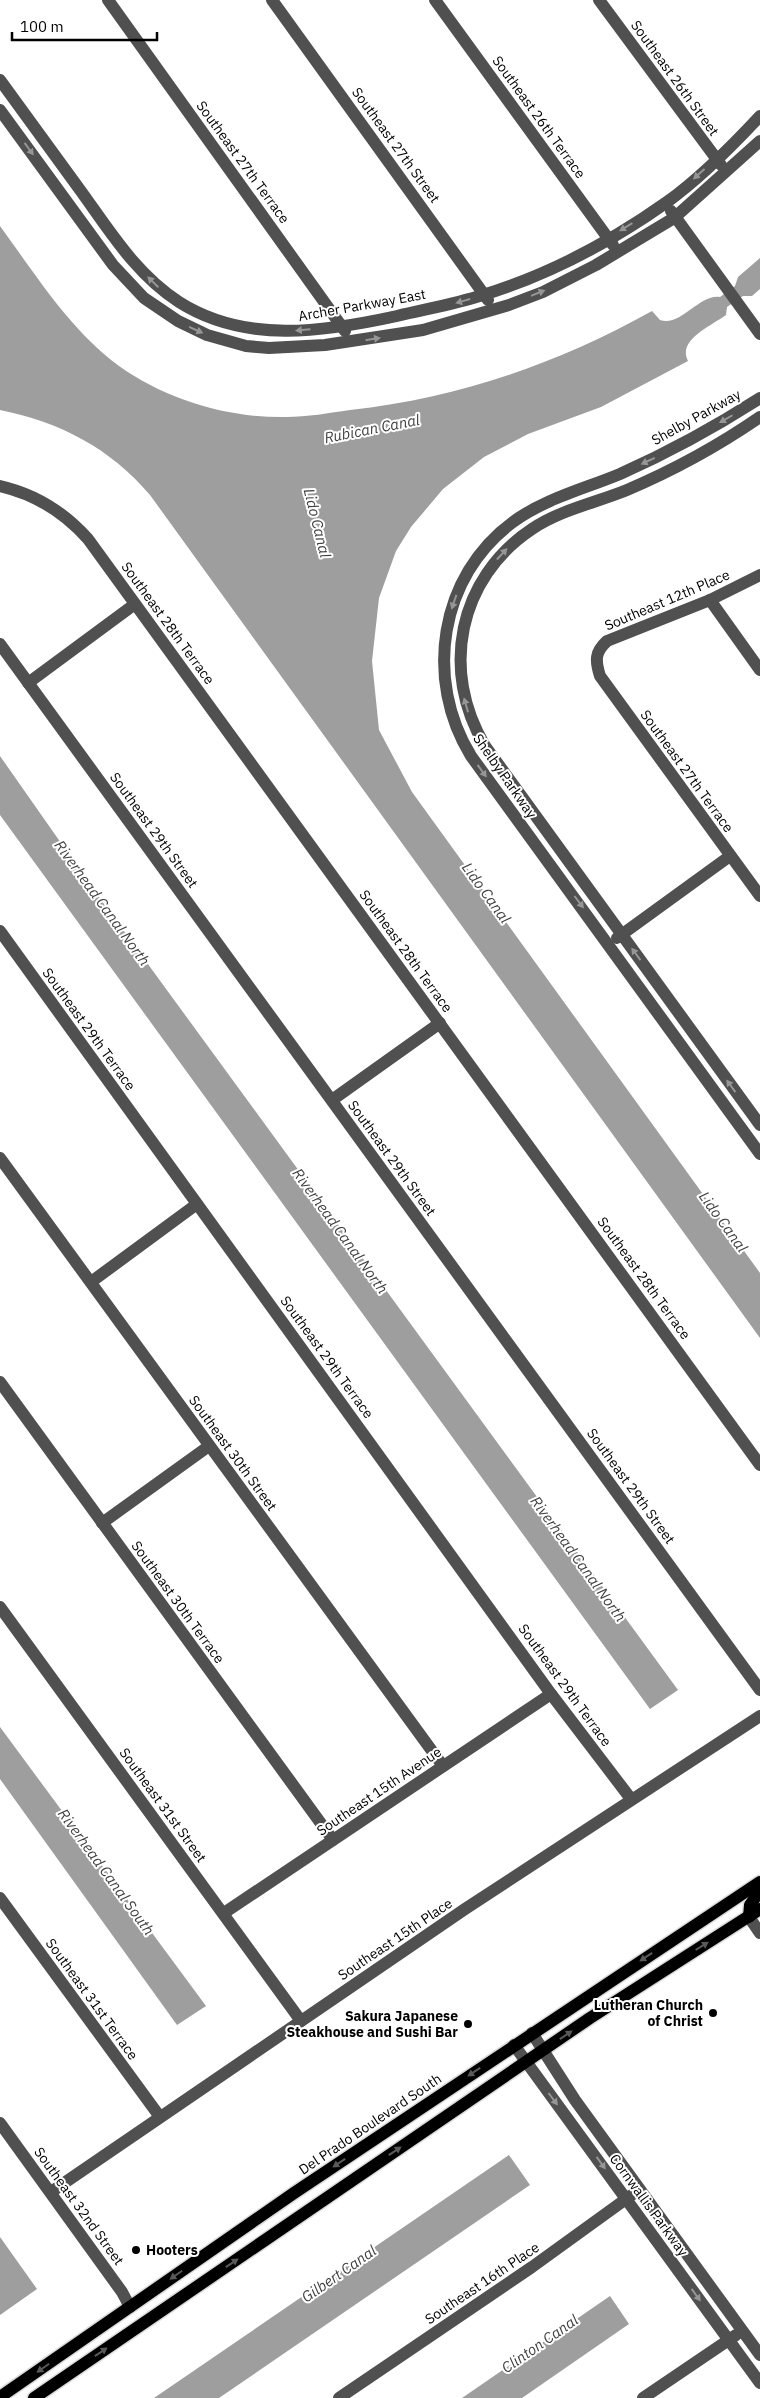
<svg xmlns="http://www.w3.org/2000/svg" width="760" height="2398" font-family="'IBM Plex Sans',sans-serif">
<style>
.water{fill:#9e9e9e}
.lines{fill:none;stroke-linecap:round;stroke-linejoin:round}
.major-casing{stroke:#dbdbdb;stroke-width:15}
.minor{stroke:#505050;stroke-width:12}
.major{stroke:#000;stroke-width:12}
.oneway{fill:#969696}
.oneway2{fill:#595959}
.poi-dot{fill:#000;stroke:#fff;stroke-width:2}
.labels{text-anchor:middle;stroke-width:4;stroke-linejoin:round;paint-order:stroke}
.street-label{font-size:14px;fill:#000;stroke:#fff}
.poi-label{font-size:14px;font-weight:bold;fill:#000;stroke:#fff;text-anchor:end}
.water-label{font-size:15px;font-style:italic;fill:#3f3f3f;stroke:#fff}
</style>
<rect width="100%" height="100%" fill="#fff"/>
<g class="water">
<path d="M0,226C36,275 69,329 119,366C167,400 227,418 286,417C307,417 329,413 350,410C458,398 557,364 652,311L660,320C681,327 699,294 720,297L735,286L738,277L760,258V289L752,296H743L727,307L726,315C711,326 677,340 688,361L601,407L528,434L484,457L443,489L411,527L396,551L379,598L372,661L379,730L412,792L760,1273V1338L150,495C110,448 60,422 0,410Z"/>
<path d="M0,756L96,893L678,1690L650,1709L0,815Z"/>
<path d="M0,1727L206,2006L177,2025L0,1779Z"/>
<path d="M509,2155L530,2185L219,2398H154Z"/>
<path d="M0,2237L37,2289L0,2315Z"/>
<path d="M610,2296L629,2324L522,2398H462Z"/>
</g>
<g class="lines">
<g class="major-casing">
<g id="major">
<path d="M749,1917L750,1905L760,1891"/>
<path d="M0,2397L294,2193L760,1882"/>
<path d="M34,2398L590,2018L760,1909"/>
</g>
</g>
<g class="minor">
<path d="M108,0L345,331"/>
<path d="M272,0L488,300"/>
<path d="M435,0L613,245"/>
<path d="M599,0L721,165"/>
<path d="M0,80C28,118 55,156 83,194C111,233 137,275 179,302C245,344 324,332 397,316C426,309 455,304 483,295C548,275 612,241 667,202C699,179 733,145 760,116"/>
<path d="M0,110L113,265L144,298L178,321L207,335L246,346L269,348L325,345L423,330L509,305L543,292L596,265L674,218L760,141"/>
<path d="M671,211L760,334"/>
<path d="M760,398C715,427 669,452 620,474C584,489 544,499 513,522C439,576 424,680 471,756L760,1154"/>
<path d="M760,417C718,446 674,470 627,490C595,503 560,510 532,529C458,578 440,671 485,746L760,1125"/>
<path d="M0,486C35,494 64,512 88,539L760,1465"/>
<path d="M760,575L710,600L607,641C595,652 595,660 600,676L760,896"/>
<path d="M710,600L760,670"/>
<path d="M0,644L760,1690"/>
<path d="M28,683L135,604"/>
<path d="M0,931L551,1694L631,1799"/>
<path d="M617,938L730,856"/>
<path d="M332,1100L440,1023"/>
<path d="M0,1158L443,1766"/>
<path d="M91,1282L197,1204"/>
<path d="M0,1382L333,1840"/>
<path d="M102,1523L209,1446"/>
<path d="M0,1607L301,2021"/>
<path d="M0,1898L160,2117"/>
<path d="M224,1913L551,1694"/>
<path d="M749,1917L760,1933"/>
<path d="M532,2033L575,2100L760,2355"/>
<path d="M514,2045L760,2383"/>
<path d="M0,2123L122,2292L130,2307"/>
<path d="M51,2192L465,1909L760,1716"/>
<path d="M339,2398L532,2267L633,2194"/>
<path d="M643,2398L736,2335"/>
</g>
<use href="#major" class="major"/>
</g>
<defs><path id="oneway-solid" d="M-6-.8H1V-3.2L6.5 0L1 3.2V.8H-6Z" transform="scale(1.25)"/></defs>
<g class="oneway">
<use href="#oneway-solid" transform="translate(29 149) rotate(54)"/>
<use href="#oneway-solid" transform="translate(699 174) rotate(138)"/>
<use href="#oneway-solid" transform="translate(626 227) rotate(149)"/>
<use href="#oneway-solid" transform="translate(153 282) rotate(-136)"/>
<use href="#oneway-solid" transform="translate(538 293) rotate(-22)"/>
<use href="#oneway-solid" transform="translate(463 301) rotate(164)"/>
<use href="#oneway-solid" transform="translate(196 330) rotate(24)"/>
<use href="#oneway-solid" transform="translate(303 330) rotate(175)"/>
<use href="#oneway-solid" transform="translate(373 339) rotate(-9)"/>
<use href="#oneway-solid" transform="translate(726 419) rotate(150)"/>
<use href="#oneway-solid" transform="translate(648 461) rotate(155)"/>
<use href="#oneway-solid" transform="translate(502 554) rotate(-47)"/>
<use href="#oneway-solid" transform="translate(454 602) rotate(109)"/>
<use href="#oneway-solid" transform="translate(466 705) rotate(-106)"/>
<use href="#oneway-solid" transform="translate(482 771) rotate(54)"/>
<use href="#oneway-solid" transform="translate(579 902) rotate(53)"/>
<use href="#oneway-solid" transform="translate(636 954) rotate(-126)"/>
<use href="#oneway-solid" transform="translate(731 1086) rotate(-126)"/>
<use href="#oneway-solid" transform="translate(553 2099) rotate(53)"/>
<use href="#oneway-solid" transform="translate(601 2163) rotate(54)"/>
<use href="#oneway-solid" transform="translate(696 2295) rotate(54)"/>
</g>
<g class="oneway2">
<use href="#oneway-solid" transform="translate(702 1946) rotate(-32)"/>
<use href="#oneway-solid" transform="translate(646 1957) rotate(146)"/>
<use href="#oneway-solid" transform="translate(566 2035) rotate(-34)"/>
<use href="#oneway-solid" transform="translate(474 2072) rotate(146)"/>
<use href="#oneway-solid" transform="translate(395 2151) rotate(-34)"/>
<use href="#oneway-solid" transform="translate(339 2163) rotate(146)"/>
<use href="#oneway-solid" transform="translate(232 2263) rotate(-34)"/>
<use href="#oneway-solid" transform="translate(176 2275) rotate(145)"/>
<use href="#oneway-solid" transform="translate(101 2352) rotate(-34)"/>
<use href="#oneway-solid" transform="translate(43 2368) rotate(145)"/>
</g>
<g class="poi-dot">
<circle cx="713" cy="2013" r="5"/>
<circle cx="468" cy="2024" r="5"/>
<circle cx="136" cy="2250" r="5"/>
</g>
<g class="labels">
<g class="street-label">
<text transform="translate(675 78) rotate(54)" y="5">Southeast 26th Street</text>
<text transform="translate(539 117) rotate(54)" y="5">Southeast 26th Terrace</text>
<text transform="translate(396 145) rotate(54)" y="5">Southeast 27th Street</text>
<text transform="translate(243 162) rotate(54)" y="5">Southeast 27th Terrace</text>
<text transform="translate(362 305) rotate(-10)" y="5">Archer Parkway East</text>
<text transform="translate(696 417) rotate(-29)" y="5">Shelby Parkway</text>
<text transform="translate(667 600) rotate(-23)" y="5">Southeast 12th Place</text>
<text transform="translate(168 623) rotate(54)" y="5">Southeast 28th Terrace</text>
<text transform="translate(687 771) rotate(54)" y="5">Southeast 27th Terrace</text>
<text transform="translate(505 776) rotate(55)" y="5">Shelby Parkway</text>
<text transform="translate(154 830) rotate(54)" y="5">Southeast 29th Street</text>
<text transform="translate(406 951) rotate(54)" y="5">Southeast 28th Terrace</text>
<text transform="translate(89 1029) rotate(54)" y="5">Southeast 29th Terrace</text>
<text transform="translate(392 1158) rotate(54)" y="5">Southeast 29th Street</text>
<text transform="translate(644 1278) rotate(54)" y="5">Southeast 28th Terrace</text>
<text transform="translate(327 1357) rotate(54)" y="5">Southeast 29th Terrace</text>
<text transform="translate(233 1453) rotate(54)" y="5">Southeast 30th Street</text>
<text transform="translate(631 1486) rotate(54)" y="5">Southeast 29th Street</text>
<text transform="translate(178 1602) rotate(54)" y="5">Southeast 30th Terrace</text>
<text transform="translate(565 1685) rotate(54)" y="5">Southeast 29th Terrace</text>
<text transform="translate(379 1791) rotate(-34)" y="5">Southeast 15th Avenue</text>
<text transform="translate(163 1805) rotate(54)" y="5">Southeast 31st Street</text>
<text transform="translate(395 1939) rotate(-34)" y="5">Southeast 15th Place</text>
<text transform="translate(92 1999) rotate(54)" y="5">Southeast 31st Terrace</text>
<text transform="translate(370 2124) rotate(-34)" y="5">Del Prado Boulevard South</text>
<text transform="translate(649 2205) rotate(54)" y="5">Cornwallis Parkway</text>
<text transform="translate(79 2206) rotate(54)" y="5">Southeast 32nd Street</text>
<text transform="translate(482 2283) rotate(-34)" y="5">Southeast 16th Place</text>
</g>
<g class="poi-label">
<text x="703" y="2010">Lutheran Church<tspan x="703" dy="16">of Christ</tspan></text>
<text x="458" y="2021">Sakura Japanese<tspan x="458" dy="16">Steakhouse and Sushi Bar</tspan></text>
<text x="146" y="2255" text-anchor="start">Hooters</text>
</g>
<g class="water-label">
<text transform="translate(372 429) rotate(-11)" y="5">Rubican Canal</text>
<text transform="translate(317 523) rotate(76)" y="5">Lido Canal</text>
<text transform="translate(486 893) rotate(54)" y="5">Lido Canal</text>
<text transform="translate(102 903) rotate(54)" y="5">Riverhead Canal North</text>
<text transform="translate(723 1222) rotate(54)" y="5">Lido Canal</text>
<text transform="translate(340 1231) rotate(54)" y="5">Riverhead Canal North</text>
<text transform="translate(578 1559) rotate(54)" y="5">Riverhead Canal North</text>
<text transform="translate(106 1872) rotate(54)" y="5">Riverhead Canal South</text>
<text transform="translate(339 2274) rotate(-35)" y="5">Gilbert Canal</text>
<text transform="translate(540 2344) rotate(-35)" y="5">Clinton Canal</text>
</g>
</g>
<path d="M12 32v8h145v-8" fill="none" stroke="#000000" stroke-width="2.5"/>
<text x="20" y="32" font-size="15" fill="#000000" stroke="#ffffff" stroke-width="4" paint-order="stroke">100 m</text>
</svg>
